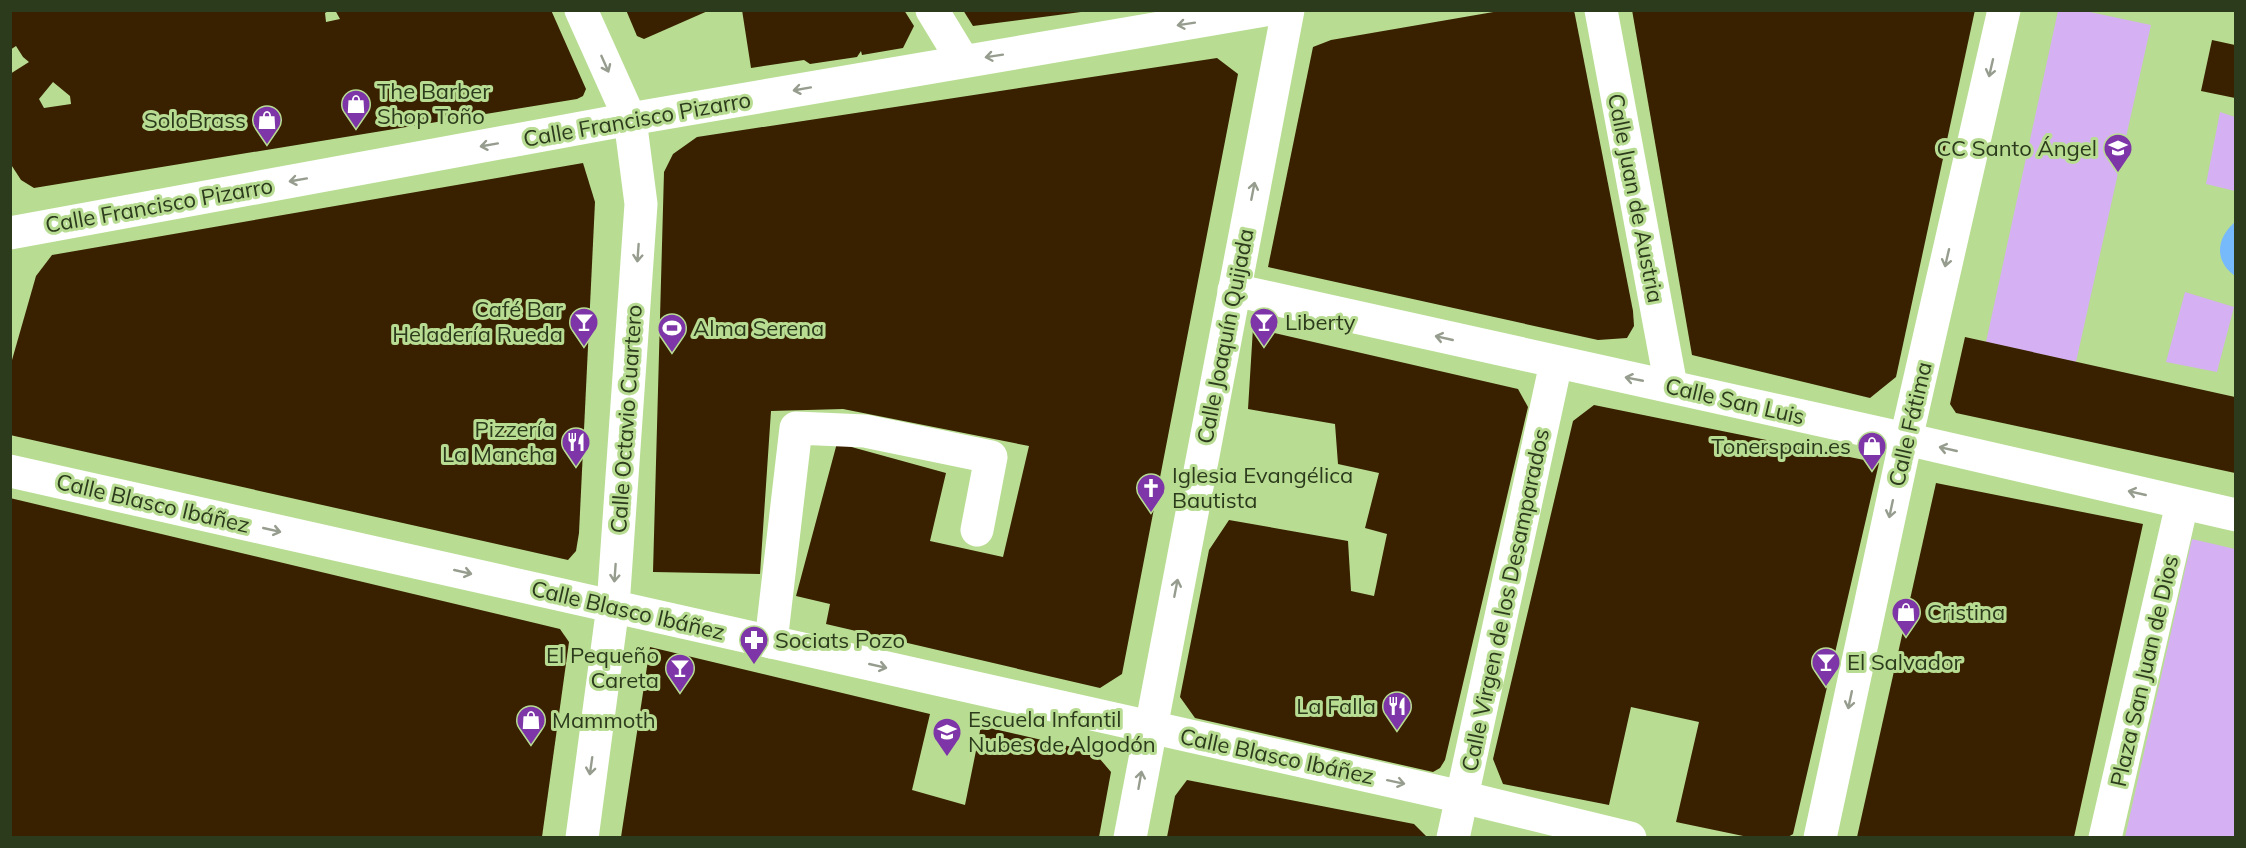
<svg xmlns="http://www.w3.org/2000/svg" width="2246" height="848" font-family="Mulish,sans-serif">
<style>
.green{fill:#d5b0f2}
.water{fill:#77bafc}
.building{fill:#392100;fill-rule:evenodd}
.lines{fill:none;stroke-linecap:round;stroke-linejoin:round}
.minor{stroke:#fff;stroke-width:33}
.oneway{stroke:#969d8e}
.labels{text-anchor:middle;stroke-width:6;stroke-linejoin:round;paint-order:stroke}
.poi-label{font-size:22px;fill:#2d3b1d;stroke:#b8dd92;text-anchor:start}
.street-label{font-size:22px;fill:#2d3b1d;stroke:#b8dd92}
</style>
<rect width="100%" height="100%" fill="#b8dd92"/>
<g class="green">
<path d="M2058,11H2085L2151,25L2076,362L1986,342Z"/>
<path d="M2220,112L2235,117V191L2206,184Z"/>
<path d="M2185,292L2234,307L2217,372L2166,362Z"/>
<path d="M2192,539L2235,549V837H2125Z"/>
</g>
<path class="water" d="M2235,222V276C2214,261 2216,238 2235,222Z"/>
<g class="building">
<path d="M10,10H330L325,13L326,22L340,19L335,10H551L586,89L583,96L577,99L34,188L21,180L10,163V74L29,62L23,57L16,46L10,50ZM53,82L70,96L71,104L44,108L39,99Z"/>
<path d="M626,10H710L644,39L637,36Z"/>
<path d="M742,10H904L914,26L903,48L862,55L861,51L857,57L810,64L804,60L751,68Z"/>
<path d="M963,10H1081V12L973,26Z"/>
<path d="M1505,10H1574L1633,311L1634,326L1627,338L1598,340L1268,267L1313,47L1331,40Z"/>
<path d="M1632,10H1975L1896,377L1870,398L1692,355Z"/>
<path d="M2212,40L2235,45V98L2201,91Z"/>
<path d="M1217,58L1238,74L1122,674L1100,688L826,624L830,604L796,596L837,443L946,473L930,541L1003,557L1029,446L843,409L771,411L760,574L653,572L664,172L673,154L697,137Z"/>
<path d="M583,163L595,202L579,533L576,551L568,560L10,435V367L36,276L52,255Z"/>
<path d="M1253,328L1518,389L1528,407L1445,760L1440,768L1433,772L1195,718L1180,697L1209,550L1229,520L1348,541L1351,591L1374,596L1387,534L1365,528L1379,473L1338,464L1335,424L1248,409Z"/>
<path d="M1965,337L2235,397V473L1956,413L1950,404Z"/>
<path d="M1594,405L1879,463L1793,834L1788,837H1748L1676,822L1699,722L1631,707L1609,805L1503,784L1493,759L1573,421Z"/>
<path d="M1936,483L2143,524L2074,837H1857Z"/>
<path d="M10,498L560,629L569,642L542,837H10Z"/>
<path d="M650,647L930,714L912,790L965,805L981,726L1094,752L1111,772L1099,837H621Z"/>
<path d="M1187,780L1414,824L1427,837H1167L1175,796Z"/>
</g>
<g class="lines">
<g class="minor">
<path d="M581,10L630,119L641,204L613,606L582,838"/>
<path d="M932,10L963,61"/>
<path d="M1601,10L1671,386"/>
<path d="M10,233L630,119L1265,10"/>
<path d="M1234,290L1906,439L2236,515"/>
<path d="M10,471L1462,797L1630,838"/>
<path d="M771,642L796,428L865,431L991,457L977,530"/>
<path d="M1130,838L1288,10"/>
<path d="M1453,838L1556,363"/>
<path d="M1820,838L1906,439L2004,10"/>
<path d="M2105,838L2182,504"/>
</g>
</g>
<defs><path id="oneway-shaft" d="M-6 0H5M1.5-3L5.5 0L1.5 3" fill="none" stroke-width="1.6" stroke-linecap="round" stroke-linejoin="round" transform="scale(1.5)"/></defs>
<g class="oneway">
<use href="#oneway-shaft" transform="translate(1186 24) rotate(171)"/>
<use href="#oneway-shaft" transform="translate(994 56) rotate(171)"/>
<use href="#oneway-shaft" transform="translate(605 64) rotate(66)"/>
<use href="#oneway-shaft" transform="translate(1991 68) rotate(103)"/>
<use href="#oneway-shaft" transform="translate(802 89) rotate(170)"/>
<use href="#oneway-shaft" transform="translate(489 145) rotate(170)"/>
<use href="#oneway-shaft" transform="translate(298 180) rotate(170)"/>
<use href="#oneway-shaft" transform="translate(1253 191) rotate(-79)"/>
<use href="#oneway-shaft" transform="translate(638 253) rotate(94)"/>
<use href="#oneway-shaft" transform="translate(1947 258) rotate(103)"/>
<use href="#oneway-shaft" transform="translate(1444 338) rotate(-167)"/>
<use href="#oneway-shaft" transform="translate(1634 379) rotate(-169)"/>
<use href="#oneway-shaft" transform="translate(1948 449) rotate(-167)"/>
<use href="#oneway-shaft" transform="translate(2137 493) rotate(-167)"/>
<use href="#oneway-shaft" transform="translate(1891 509) rotate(102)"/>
<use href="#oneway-shaft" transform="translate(272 530) rotate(13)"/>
<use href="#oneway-shaft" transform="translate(463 572) rotate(13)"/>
<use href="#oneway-shaft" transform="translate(615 573) rotate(94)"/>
<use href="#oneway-shaft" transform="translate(1176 588) rotate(-79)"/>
<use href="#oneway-shaft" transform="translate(878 666) rotate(13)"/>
<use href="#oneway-shaft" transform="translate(1850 700) rotate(102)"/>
<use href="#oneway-shaft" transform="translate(591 766) rotate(98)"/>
<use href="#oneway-shaft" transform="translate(1140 780) rotate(-80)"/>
<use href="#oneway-shaft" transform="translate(1396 782) rotate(12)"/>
</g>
<defs>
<g id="shop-pin" transform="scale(1.5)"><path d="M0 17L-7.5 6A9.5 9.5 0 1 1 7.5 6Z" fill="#7d35a8" stroke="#b8dd92"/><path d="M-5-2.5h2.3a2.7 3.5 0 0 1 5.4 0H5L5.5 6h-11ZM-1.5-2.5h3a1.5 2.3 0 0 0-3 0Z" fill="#fff"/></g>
<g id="school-pin" transform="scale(1.5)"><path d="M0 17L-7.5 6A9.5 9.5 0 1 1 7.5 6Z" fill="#7d35a8" stroke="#b8dd92"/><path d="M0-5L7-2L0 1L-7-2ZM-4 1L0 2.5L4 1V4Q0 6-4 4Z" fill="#fff"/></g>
<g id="bar-pin" transform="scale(1.5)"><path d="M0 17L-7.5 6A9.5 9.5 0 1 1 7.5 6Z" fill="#7d35a8" stroke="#b8dd92"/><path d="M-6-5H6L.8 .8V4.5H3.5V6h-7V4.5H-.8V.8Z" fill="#fff"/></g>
<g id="stadium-pin" transform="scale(1.5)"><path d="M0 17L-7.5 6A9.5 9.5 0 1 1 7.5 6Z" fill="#7d35a8" stroke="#b8dd92"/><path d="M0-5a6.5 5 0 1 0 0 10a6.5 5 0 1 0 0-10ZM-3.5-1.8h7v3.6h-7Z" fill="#fff"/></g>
<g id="restaurant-pin" transform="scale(1.5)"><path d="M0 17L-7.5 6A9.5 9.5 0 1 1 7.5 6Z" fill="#7d35a8" stroke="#b8dd92"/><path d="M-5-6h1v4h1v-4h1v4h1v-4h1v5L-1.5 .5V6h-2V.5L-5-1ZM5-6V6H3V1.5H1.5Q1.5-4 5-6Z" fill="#fff"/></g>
<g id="church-pin" transform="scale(1.5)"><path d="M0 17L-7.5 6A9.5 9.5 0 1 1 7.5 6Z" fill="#7d35a8" stroke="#b8dd92"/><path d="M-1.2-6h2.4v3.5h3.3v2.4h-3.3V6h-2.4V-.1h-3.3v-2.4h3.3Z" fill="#fff"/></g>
<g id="pharmacy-pin" transform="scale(1.5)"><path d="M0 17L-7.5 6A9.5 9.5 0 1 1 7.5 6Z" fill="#7d35a8" stroke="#b8dd92"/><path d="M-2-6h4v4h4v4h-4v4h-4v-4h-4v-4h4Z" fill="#fff"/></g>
</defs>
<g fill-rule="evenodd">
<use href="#shop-pin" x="356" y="104"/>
<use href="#shop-pin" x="267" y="120"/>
<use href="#school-pin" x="2118" y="148"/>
<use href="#bar-pin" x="584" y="322"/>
<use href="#bar-pin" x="1264" y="322"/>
<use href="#stadium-pin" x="672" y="328"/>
<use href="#restaurant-pin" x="576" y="442"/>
<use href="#shop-pin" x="1872" y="446"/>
<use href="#church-pin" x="1151" y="488"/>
<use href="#shop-pin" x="1906" y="612"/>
<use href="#pharmacy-pin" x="754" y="640"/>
<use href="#bar-pin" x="1826" y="662"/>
<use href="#bar-pin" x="680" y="668"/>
<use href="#restaurant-pin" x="1397" y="706"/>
<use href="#shop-pin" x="531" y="720"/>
<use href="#school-pin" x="947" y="732"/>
</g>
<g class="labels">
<g class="poi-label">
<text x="377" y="99">The Barber<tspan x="377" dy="25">Shop Toño</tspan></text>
<text x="246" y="128" text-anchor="end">SoloBrass</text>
<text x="2097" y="156" text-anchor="end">CC Santo Ángel</text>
<text x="563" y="317" text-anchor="end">Café Bar<tspan x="563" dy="25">Heladería Rueda</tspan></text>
<text x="1285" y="330">Liberty</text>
<text x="693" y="336">Alma Serena</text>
<text x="555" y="437" text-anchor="end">Pizzería<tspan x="555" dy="25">La Mancha</tspan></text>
<text x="1851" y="454" text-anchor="end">Tonerspain.es</text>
<text x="1172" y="483">Iglesia Evangélica<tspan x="1172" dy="25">Bautista</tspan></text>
<text x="1927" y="620">Cristina</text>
<text x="775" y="648">Sociats Pozo</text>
<text x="659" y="663" text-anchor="end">El Pequeño<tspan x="659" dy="25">Careta</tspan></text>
<text x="1847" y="670">El Salvador</text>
<text x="1376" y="714" text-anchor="end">La Falla</text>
<text x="968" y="727">Escuela Infantil<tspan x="968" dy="25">Nubes de Algodón</tspan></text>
<text x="552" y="728">Mammoth</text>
</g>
<g class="street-label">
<text transform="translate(637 119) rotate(-10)" y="8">Calle Francisco Pizarro</text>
<text transform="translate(1636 198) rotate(79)" y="8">Calle Juan de Austria</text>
<text transform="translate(159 205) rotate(-10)" y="8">Calle Francisco Pizarro</text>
<text transform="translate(1225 336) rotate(-79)" y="8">Calle Joaquín Quijada</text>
<text transform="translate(1735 401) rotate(13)" y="8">Calle San Luis</text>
<text transform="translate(626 419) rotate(-86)" y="8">Calle Octavio Cuartero</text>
<text transform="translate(1910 424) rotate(-77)" y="8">Calle Fátima</text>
<text transform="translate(153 503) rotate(13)" y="8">Calle Blasco Ibáñez</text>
<text transform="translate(1505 600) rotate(-78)" y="8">Calle Virgen de los Desamparados</text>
<text transform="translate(628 610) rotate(13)" y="8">Calle Blasco Ibáñez</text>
<text transform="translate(2144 671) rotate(-77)" y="8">Plaza San Juan de Dios</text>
<text transform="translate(1277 756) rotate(12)" y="8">Calle Blasco Ibáñez</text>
</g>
</g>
<rect width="2246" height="848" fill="none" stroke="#2d3b1d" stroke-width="24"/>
</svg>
